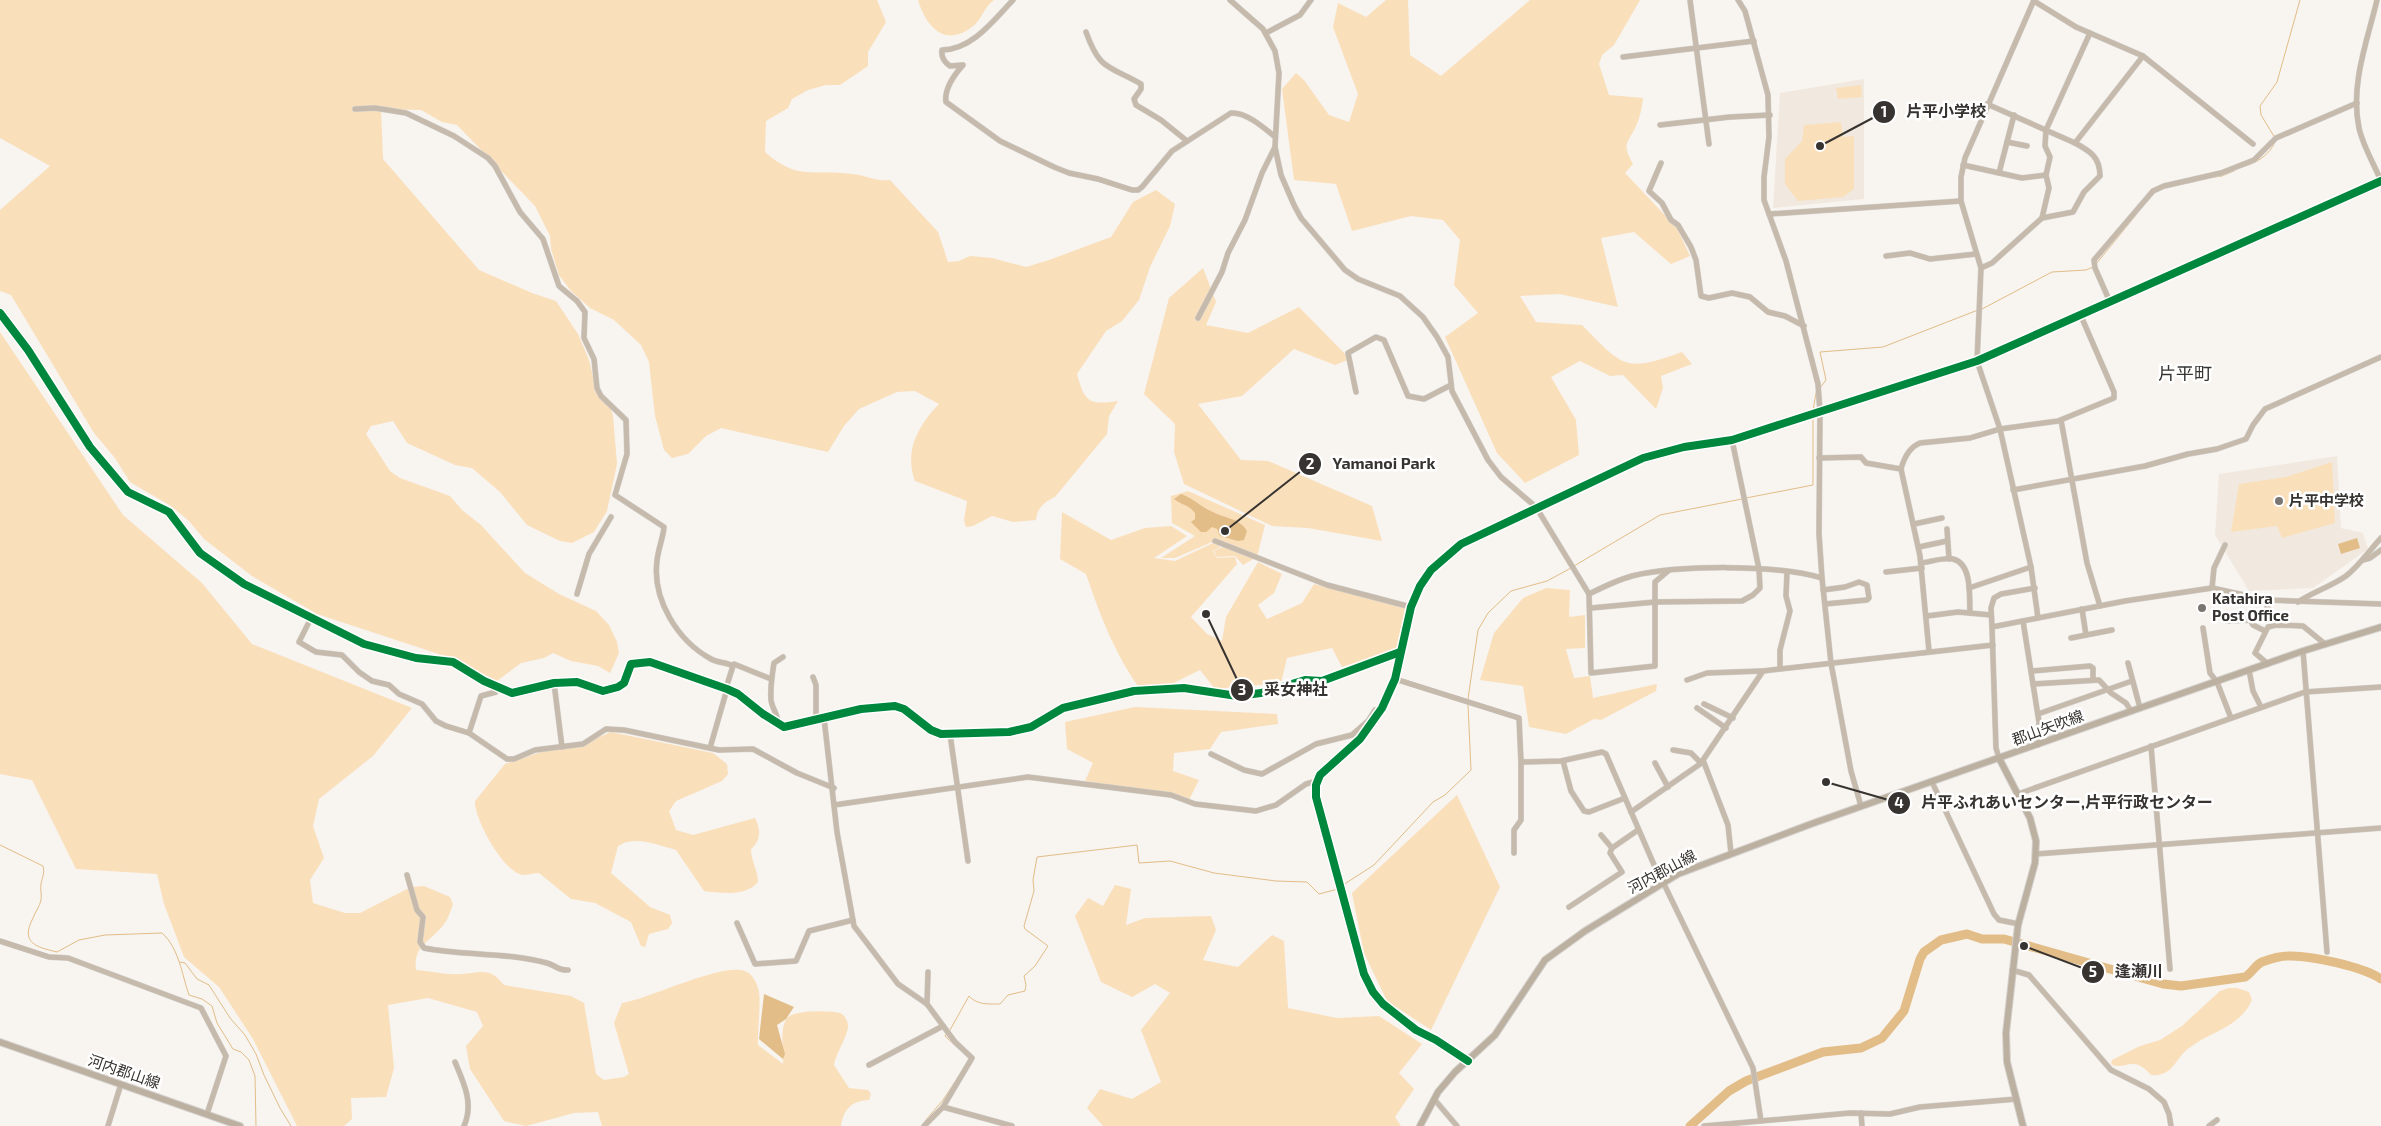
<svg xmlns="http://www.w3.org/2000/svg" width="2381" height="1126" font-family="'Exo 2','Noto Sans JP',sans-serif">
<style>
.built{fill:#f1e9df}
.green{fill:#fadfbb}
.water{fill:#e2bd88}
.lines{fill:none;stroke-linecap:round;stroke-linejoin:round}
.stream{stroke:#e2bd88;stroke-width:1}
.river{stroke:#e2bd88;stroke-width:9}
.minor-casing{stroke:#d4d1ce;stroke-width:6}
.major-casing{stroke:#d4d1ce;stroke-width:8}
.minor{stroke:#c5baab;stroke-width:5}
.major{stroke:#bcb1a0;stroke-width:6}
.cycleway-casing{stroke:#fff;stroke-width:11}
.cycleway{stroke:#00873e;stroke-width:8}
.poi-dot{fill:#7a7773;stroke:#fff;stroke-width:2}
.labels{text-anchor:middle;stroke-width:5;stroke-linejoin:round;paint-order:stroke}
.poi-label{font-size:15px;font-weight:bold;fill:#363330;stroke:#fff;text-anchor:start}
.street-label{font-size:15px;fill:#363330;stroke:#fff}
.quarter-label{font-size:18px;fill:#363330;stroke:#fff}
.leader{fill:none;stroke:#363330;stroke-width:2}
.callout-dot{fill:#363330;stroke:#fff;stroke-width:2}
.mark-label{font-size:15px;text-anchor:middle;font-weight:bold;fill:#fff}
.callout-label{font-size:16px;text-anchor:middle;font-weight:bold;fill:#363330;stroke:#fff;stroke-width:5;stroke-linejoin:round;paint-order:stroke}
</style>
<rect width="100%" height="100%" fill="#f8f4f0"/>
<g class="built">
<path d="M1864,79V199L1773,208L1780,93Z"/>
<path d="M2337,456L2341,528L2363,533L2368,549L2313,588L2249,591L2215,535L2219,474Z"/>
</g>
<g class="green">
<path d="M0,0H877L886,22L868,52V66L840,85H826L808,90L792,99L788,108L766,121L765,152C797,181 814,169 852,174C866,175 876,182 890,180L938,232L948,262L959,261L970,256L992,258L1026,267L1049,260L1111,237L1133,202L1156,190L1175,204L1170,226L1150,267L1139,300L1122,321L1106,331L1077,374C1085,403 1089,405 1118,401L1109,416L1107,434L1055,497C1044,502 1037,508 1036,520L1013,522L992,516L973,526L966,527L964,520L967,501L915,481C904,451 918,426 939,404L915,391L897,392L859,409L844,426L828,452L721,428L706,436L688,454L672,458L664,450L655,416L649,362L641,345L614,320L590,308L571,291L559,275L551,249L550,236L535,206L457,125L442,122L421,110L381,109L383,159L479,270L532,293L556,301L578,334L589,360L596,388L610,406L613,416L617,464L607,511L594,532L572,543L560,541L527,525L500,492L472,468L455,465L407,443L393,421L371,426L366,434L390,471L400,478L450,496L462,510L481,525L525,573L559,594L596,611L609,625L617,642L619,653L610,673L598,666L571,661L553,653L544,658L521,663L497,681L454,659L317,614L252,576L204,539L189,521L171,506L130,482L115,458L94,433L11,295L0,291V210L50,166L0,138Z"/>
<path d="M918,0H994C984,7 981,21 972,27C944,48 926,26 918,0Z"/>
<path d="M1386,0H1408L1410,55L1441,76L1530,0H1640L1614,45L1602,55L1599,64L1609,95L1643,98C1642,108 1640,117 1636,126C1628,144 1621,142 1633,164L1625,173L1677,228L1690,256L1671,264L1634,232L1601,238L1618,307L1560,294L1520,296L1536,322L1582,325C1623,367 1625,373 1682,352L1692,364L1661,376L1663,388L1656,409L1623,375L1610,376L1580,361L1551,377L1576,420L1579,455L1525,483L1497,453L1445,337L1478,313L1454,285L1460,240L1443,220L1411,216L1352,231L1336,184L1294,180L1282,89L1296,73L1304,80L1329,115L1349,122L1358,94L1333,27L1338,3L1366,17Z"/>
<path d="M1861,85L1862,97L1838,99L1836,88Z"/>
<path d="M1841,122L1843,137L1854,136V189L1843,197L1798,201L1785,184V159L1802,141L1804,125Z"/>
<path d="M1203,268L1216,302L1206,325L1248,333L1299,307L1350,359L1335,365L1294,349L1242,396L1198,404L1241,460L1268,461L1372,506L1382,541L1308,528L1272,526L1184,484L1174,452L1175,424L1144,394L1169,298Z"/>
<path d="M0,332L123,515L202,583L252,644L412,708L373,756L319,799L313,826L324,858L310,880L313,903L345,913H360L411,887L424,886L450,897L453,904C450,913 447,922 440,929C427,943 413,948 416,970C431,971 446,975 461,974C481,973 489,966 504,985L571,996L584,1003L596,1074L604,1080L624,1077L629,1074L614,1023L622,1003C650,999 726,960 747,972C753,975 756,982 758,988C762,1000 757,1030 758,1045L783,1064C784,1050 779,1029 787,1018C793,1010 830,1010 840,1013C845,1015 847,1020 848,1025C849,1034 836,1053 834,1065L849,1088L868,1090L871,1094L869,1100C852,1101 844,1108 841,1126H602L598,1112L574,1113L526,1126L504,1121L470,1069L466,1046L483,1026L477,1012L428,998L388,1005L394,1068L386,1097L351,1098L352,1119L344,1126H297L253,1039L219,987L184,957L164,904L157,874L76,869L32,780L0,774Z"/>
<path d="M2332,462L2335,523L2282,538L2277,526L2231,532L2239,484L2286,477Z"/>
<path d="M1188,491L1265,525L1257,557L1243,565L1235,556L1217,557L1214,551L1223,547L1212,542L1175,558H1161L1195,536L1172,523L1171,496Z"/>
<path d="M1062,512L1111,540L1145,528L1171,526L1187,536L1154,558L1175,561L1213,543L1221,547L1213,551L1217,558L1235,557L1237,564L1191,617L1207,634L1222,641L1226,617L1258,562L1282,574L1274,593L1258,605L1267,619L1302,603L1314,584L1407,608L1402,648L1342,667L1332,648L1287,658L1281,683L1215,689L1200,670L1161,689L1137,685C1113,649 1100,615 1086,574L1060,559Z"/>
<path d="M1546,588L1570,590L1569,617L1585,615V648L1566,649L1574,678L1590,676L1593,698L1657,684L1656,691L1601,720L1594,719L1566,734L1529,727L1523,686L1480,680L1494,633L1523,598Z"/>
<path d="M1135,707L1277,714L1278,724L1221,732L1210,749L1174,753L1173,771L1199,780L1189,800L1085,781L1093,763L1067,749L1065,722Z"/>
<path d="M611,732L713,753L727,764L728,774L722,781L676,801L669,811L676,830L693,835L755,818C761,830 761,840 751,849C751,861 758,870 758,882C745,897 722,893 704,891L676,850C658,845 635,835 618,846L611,873L650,907L670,915L672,923L668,929L649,934L645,947L641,946L631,922L595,903L571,899L539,873C534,873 528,875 523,875C504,873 474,819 475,801L505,764L541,752L584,744Z"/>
<path d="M1457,795L1500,887L1431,1030L1387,1001L1364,953L1352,893Z"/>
<path d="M1115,885L1131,889L1126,925L1145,918L1211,916L1216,930L1203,960L1238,967L1272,935L1284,941L1288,1008L1337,1018L1379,1016L1422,1044L1399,1073L1414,1089L1395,1117L1401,1126H1103L1087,1108L1100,1089L1132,1099L1161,1082L1141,1030L1170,993L1155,984L1132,997L1101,982L1075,916L1088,898L1103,906Z"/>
<path d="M2229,988H2237L2249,992L2252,1000C2240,1027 2214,1030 2192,1046C2174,1057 2175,1077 2151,1075C2132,1053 2126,1072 2111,1064L2112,1060L2140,1046L2160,1040L2182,1026L2220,991Z"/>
</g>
<g class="water">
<path d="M1181,494C1193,498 1202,508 1213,512C1223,518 1240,518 1247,531L1244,540L1238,541L1220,536L1217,529L1212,527L1206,532H1201L1191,522L1195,519V513C1189,505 1182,505 1174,499Z"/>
<path d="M2357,538L2360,548L2341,554L2338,544Z"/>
<path d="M764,994L794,1007L786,1019L777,1025L785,1054L783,1059L759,1039Z"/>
</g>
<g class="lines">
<g class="stream">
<path d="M2275,138L2261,115L2260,106L2277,82L2300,0"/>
<path d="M2242,167C2255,164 2270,155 2275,142"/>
<path d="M2214,177L2222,176L2234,171"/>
<path d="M2188,183L2200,180"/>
<path d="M2146,203L2155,192"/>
<path d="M2096,264L2136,215"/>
<path d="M1982,309L2052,272L2086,270L2093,267"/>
<path d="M1820,388L1826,380L1820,352L1883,347L1978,310"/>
<path d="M1813,411L1816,393"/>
<path d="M1746,498L1813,485V417"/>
<path d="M1574,566L1660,515L1742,499"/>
<path d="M1468,699L1478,630L1488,613L1511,591L1547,581L1571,568"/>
<path d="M0,845L43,866C45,874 42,877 41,884C40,889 42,895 41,900C40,906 35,912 33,918C20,943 36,947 57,952L79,940L105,935L162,933C179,948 182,975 189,995L202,999L212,1006L217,1023L233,1049L241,1052L249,1060L255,1076L256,1126"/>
<path d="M1343,885L1374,865L1433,802L1445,795L1471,770L1468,705"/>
<path d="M180,962L185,963L197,979L209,985L230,1018L245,1035L256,1054L264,1075L280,1108L291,1126"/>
<path d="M950,1030L969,996C977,1005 988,1004 1000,1004L1008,995L1025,991L1026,985L1024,976L1035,966L1048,946L1025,929L1024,926L1034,891L1033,880L1037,857L1137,845L1139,863L1170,861L1214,873L1276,881L1307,882L1319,894L1338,889"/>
<path d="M947,1033L945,1036L959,1049"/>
<path d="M925,1121L943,1100L960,1074"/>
</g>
<path class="river" d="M1690,1126L1729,1091L1746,1081L1823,1052L1861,1048L1882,1038L1904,1011L1920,959L1924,952L1941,940L1967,934L1982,939H2004L2163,984L2181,986L2245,977C2252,973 2255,965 2262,962C2270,959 2280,956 2288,956C2310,955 2364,967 2381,979"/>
<g class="minor-casing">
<g id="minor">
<path d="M1013,0C994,20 972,50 942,50C941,57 944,62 950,66L963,65C955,74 944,89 946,102L1000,141L1054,167L1069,173L1098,179L1132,190H1138L1142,187L1172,151L1231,113C1246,112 1263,127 1274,136"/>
<path d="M1230,0L1263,29L1275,51L1279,73L1275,147L1281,175L1294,205L1301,218L1345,270L1358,279L1400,296L1423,317L1437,337L1448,357L1452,391L1488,460L1501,477L1536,507L1589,594L1591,673L1655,666V582L1668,571"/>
<path d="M1690,0L1709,144"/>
<path d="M1738,0L1745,11L1768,95L1769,137L1764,177V200L1786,261L1818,384L1820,412L1819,534L1822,578L1831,663L1851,771L1861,806"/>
<path d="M2034,0L1965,158L1961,177V201L1981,268L1977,361L2000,429L2031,567L2038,618"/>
<path d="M2377,0C2367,42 2350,85 2359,128C2363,146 2374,164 2381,181"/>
<path d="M2034,1L2076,27L2143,56L2253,144"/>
<path d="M1086,32C1100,71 1108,65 1141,84V89L1134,99L1136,105L1161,120L1187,141"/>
<path d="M1266,33L1300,15L1311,0"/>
<path d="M1623,57L1754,41"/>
<path d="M1987,104L2075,143L2143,56"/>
<path d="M355,109L375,108L406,113L454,136L488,158L495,166L520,212L543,239L559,286L577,301L585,312L584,338L594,359L597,388L601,396L626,420L627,454L615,495L664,527C663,539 658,549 657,561C652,600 678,641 711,659C718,663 726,662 733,666L726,688"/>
<path d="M1660,125L1730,117L1770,115"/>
<path d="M2007,142L2027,146"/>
<path d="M1661,163L1649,191L1662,203L1671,220L1678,225L1691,247L1696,260L1701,296L1709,298L1732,293L1750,297L1768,312L1785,316L1804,326"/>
<path d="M1963,165L2022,178L2046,175"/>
<path d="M1999,173L2014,115"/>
<path d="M1769,214L1961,201"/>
<path d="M2042,218L2073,212L2084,192L2100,176C2100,157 2090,151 2075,143"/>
<path d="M1886,256L1910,253L1930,259L1976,254"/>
<path d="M1981,268L1992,263L2042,218L2049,188L2046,175L2050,157L2045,146L2046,130L2090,33"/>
<path d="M2110,302L2095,268L2094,260L2153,191L2164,186L2221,173L2254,160L2276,138L2357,103"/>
<path d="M0,313L28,350L90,447L128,492L169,512L200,553L244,584L364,644L416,658L453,662L484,681L512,693L554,683L577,682L603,691L618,687L624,683L631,664L650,662L727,689L738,694L763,714L784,727L861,709L895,706L904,709L931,730L941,734L1009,732L1031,727L1063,708L1134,691L1184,688L1237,696L1261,693L1305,680L1322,681L1400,652"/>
<path d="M1198,318L1222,272L1228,253L1245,220L1262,173L1275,147"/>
<path d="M1356,392L1348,353L1376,337L1384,340L1408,396L1424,399L1451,385"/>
<path d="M2061,420L2087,563L2100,606"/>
<path d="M1819,458L1861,457L1866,463L1901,469"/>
<path d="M2013,490L2145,466L2188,454L2217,449L2246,439L2253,425L2265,409L2381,357"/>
<path d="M1914,524L1942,518"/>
<path d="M1947,529L1949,559"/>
<path d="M1215,541L1327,585L1411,607"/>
<path d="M1919,547L1947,541"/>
<path d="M2363,560L2370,558L2381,550"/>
<path d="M1921,563C1930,562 1944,557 1953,559C1973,564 1969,598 1970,613"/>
<path d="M1886,572L1922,568"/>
<path d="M1969,588L2031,567"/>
<path d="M2212,588L2214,568L2225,545"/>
<path d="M1823,590L1845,587L1859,582L1867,585L1869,598L1867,600L1825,604"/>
<path d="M577,594L589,554L611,517"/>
<path d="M1589,594C1603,587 1617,580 1632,576C1679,565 1776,564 1822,578"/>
<path d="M2267,600V606L2280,625"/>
<path d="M2298,602C2313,592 2330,587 2346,576C2359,566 2369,551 2381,538"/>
<path d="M1591,608L1655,602L1742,601L1753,595L1760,588L1759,569L1732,440"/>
<path d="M2082,609L2086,635"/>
<path d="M1927,616L1958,612L1991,615"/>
<path d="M311,618L299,642L316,652L342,655L359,672L372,681L389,685L399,694L422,704L436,721L446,726L469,733"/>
<path d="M2023,621L2039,722L2038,745"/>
<path d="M2228,621L2250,620L2253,625L2265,631"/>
<path d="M1992,627L1991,608L1994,598L2001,594L2035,588"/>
<path d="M2203,628L2210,673L2217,682L2231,718"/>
<path d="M2071,638L2112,630"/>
<path d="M1929,651L1920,556L1901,469C1904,458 1910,447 1920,443L1970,438L2000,429L2058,421L2114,398V392L2081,316"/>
<path d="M2303,651L2327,952"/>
<path d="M2128,663L2140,708"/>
<path d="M734,664L771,679"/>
<path d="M2268,664L2255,653L2268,627L2276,625L2303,626L2325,644"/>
<path d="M1780,668V650L1790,611L1786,596L1787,572"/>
<path d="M2249,670L2253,691L2261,707"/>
<path d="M2031,671L2090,666L2093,668V678"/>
<path d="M813,677L816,685V720"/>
<path d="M1395,679L1519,718L1521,762L1561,761L1602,752L1606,754L1658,874L1663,882L1753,1068L1761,1121"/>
<path d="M1687,680L1707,673L1762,671"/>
<path d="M554,683L562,747"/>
<path d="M2033,684L2099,680L2111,693L2126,703L2131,711"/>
<path d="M498,688L496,692L481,696L469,733L507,759H514L535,750L583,744L606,729L624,730L719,750L753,749L797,773L834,788"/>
<path d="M1704,704L1733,718"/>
<path d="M1697,708L1726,728"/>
<path d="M2038,714L2132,681"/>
<path d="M824,718L837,832L854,926L898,984L927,1004L955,1042L972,1058L943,1107L924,1126"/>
<path d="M778,723C778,715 772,708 771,700C770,687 772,676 774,663L783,657"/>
<path d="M950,734L968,861"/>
<path d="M2151,746L2170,969"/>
<path d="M710,748L727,689"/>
<path d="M1673,750L1691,753L1701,763"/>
<path d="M1211,754L1244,770L1262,774L1316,744L1352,735L1368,721L1375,710L1381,709"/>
<path d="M1999,758L1996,748L1992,627L2125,601L2212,588L2267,600L2381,604"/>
<path d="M1563,761L1571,791L1584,811L1589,812L1625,798"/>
<path d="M1655,763L1668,787"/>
<path d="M1932,782L1994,914L1999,920L2019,924"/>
<path d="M2018,794L2305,692L2381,687"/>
<path d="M834,805L1028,777L1171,795L1195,804L1256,811L1276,805L1306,784L1317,781"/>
<path d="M1631,812L1703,762"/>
<path d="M1601,835L1612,848L1638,830"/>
<path d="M1514,853V830L1521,820V762"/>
<path d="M1731,853L1728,825L1703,760L1763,671L1993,645"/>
<path d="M2036,854L2381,828"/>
<path d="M407,875L417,910L423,917L420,942L424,948C464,956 507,952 547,963C555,965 559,971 568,970"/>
<path d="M1569,907L1622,872L1610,853L1612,848"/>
<path d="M737,923L755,964L796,961L809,931L853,920"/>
<path d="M0,941L49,957L68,958L201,1008L226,1056L207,1114"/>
<path d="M2012,970L2029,975L2111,1070L2149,1089L2164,1102L2169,1114L2171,1126"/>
<path d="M927,1004L928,972"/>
<path d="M1468,1061L1436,1040L1416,1030L1383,1004L1373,992L1364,974L1316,797V785L1320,775L1360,739L1382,708L1395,679L1411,607L1420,586L1431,570L1461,544L1643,458L1684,447L1732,440L1977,361L2381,181"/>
<path d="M455,1062C464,1083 474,1104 464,1126"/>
<path d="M869,1065L943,1026"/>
<path d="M1434,1099L1457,1126"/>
<path d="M943,1107L1012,1126"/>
<path d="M1861,1113L1862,1126"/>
<path d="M108,1126L121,1084"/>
<path d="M1704,1126L1850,1113L1890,1114L1920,1107L2017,1099"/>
<path d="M2209,1126L2217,1120"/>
</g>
</g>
<g class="major-casing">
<g id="major">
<path d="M1999,758L2030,818L2036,841L2035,863L2018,925L2006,1033L2007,1062L2023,1126"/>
<path d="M0,1042L240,1126"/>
<path d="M1420,1126L1438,1092L1455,1072L1495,1035L1545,960L1585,931L1678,874L1811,824L2140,708L2303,651L2381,627"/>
</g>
</g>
<use href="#minor" class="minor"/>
<use href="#major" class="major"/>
<g class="cycleway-casing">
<g id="cycleway">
<path d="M0,313L28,350L90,447L128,492L169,512L200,553L244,584L364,644L416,658L453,662L484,681L512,693L554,683L577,682L603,691L618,687L624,683L631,664L650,662L727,689L738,694L763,714L784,727L861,709L895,706L904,709L931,730L941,734L1009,732L1031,727L1063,708L1134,691L1184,688L1237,696L1261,693L1305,680L1322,681L1400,652"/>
<path d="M1468,1061L1436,1040L1416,1030L1383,1004L1373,992L1364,974L1316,797V785L1320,775L1360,739L1382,708L1395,679L1411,607L1420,586L1431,570L1461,544L1643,458L1684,447L1732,440L1977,361L2381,181"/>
</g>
</g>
<use href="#cycleway" class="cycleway"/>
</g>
<g class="poi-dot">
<circle cx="2279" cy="501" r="5"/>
<circle cx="2202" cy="608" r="5"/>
</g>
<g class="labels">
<g class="poi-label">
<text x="2289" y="506">片平中学校</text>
<text x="2212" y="604">Katahira<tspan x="2212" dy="17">Post Office</tspan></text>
</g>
<g class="street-label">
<text transform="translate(2048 728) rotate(-20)" y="5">郡山矢吹線</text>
<text transform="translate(1662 872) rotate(-28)" y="5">河内郡山線</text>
<text transform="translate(124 1072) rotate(19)" y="5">河内郡山線</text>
</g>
<g class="quarter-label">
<text x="2185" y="380">片平町</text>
</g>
</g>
<path class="leader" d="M1820 146L1884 112M1225 531L1310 464M1206 614L1242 690M1826 782L1899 803M2024 946L2093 972"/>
<g class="callout-dot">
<circle cx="1820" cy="146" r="5"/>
<circle cx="1225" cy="531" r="5"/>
<circle cx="1206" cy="614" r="5"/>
<circle cx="1826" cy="782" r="5"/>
<circle cx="2024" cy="946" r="5"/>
<circle cx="1884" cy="112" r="12"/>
<circle cx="1310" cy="464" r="12"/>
<circle cx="1242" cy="690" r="12"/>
<circle cx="1899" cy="803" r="12"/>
<circle cx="2093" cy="972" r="12"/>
</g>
<g class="mark-label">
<text x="1884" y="117">1</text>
<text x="1310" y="469">2</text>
<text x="1242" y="695">3</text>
<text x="1899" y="808">4</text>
<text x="2093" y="977">5</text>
</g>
<g class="callout-label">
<text x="1946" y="117">片平小学校</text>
<text x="1384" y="469">Yamanoi Park</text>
<text x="1296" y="695">采女神社</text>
<text x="2067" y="808">片平ふれあいセンター,片平行政センター</text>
<text x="2139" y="977">逢瀬川</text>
</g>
</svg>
